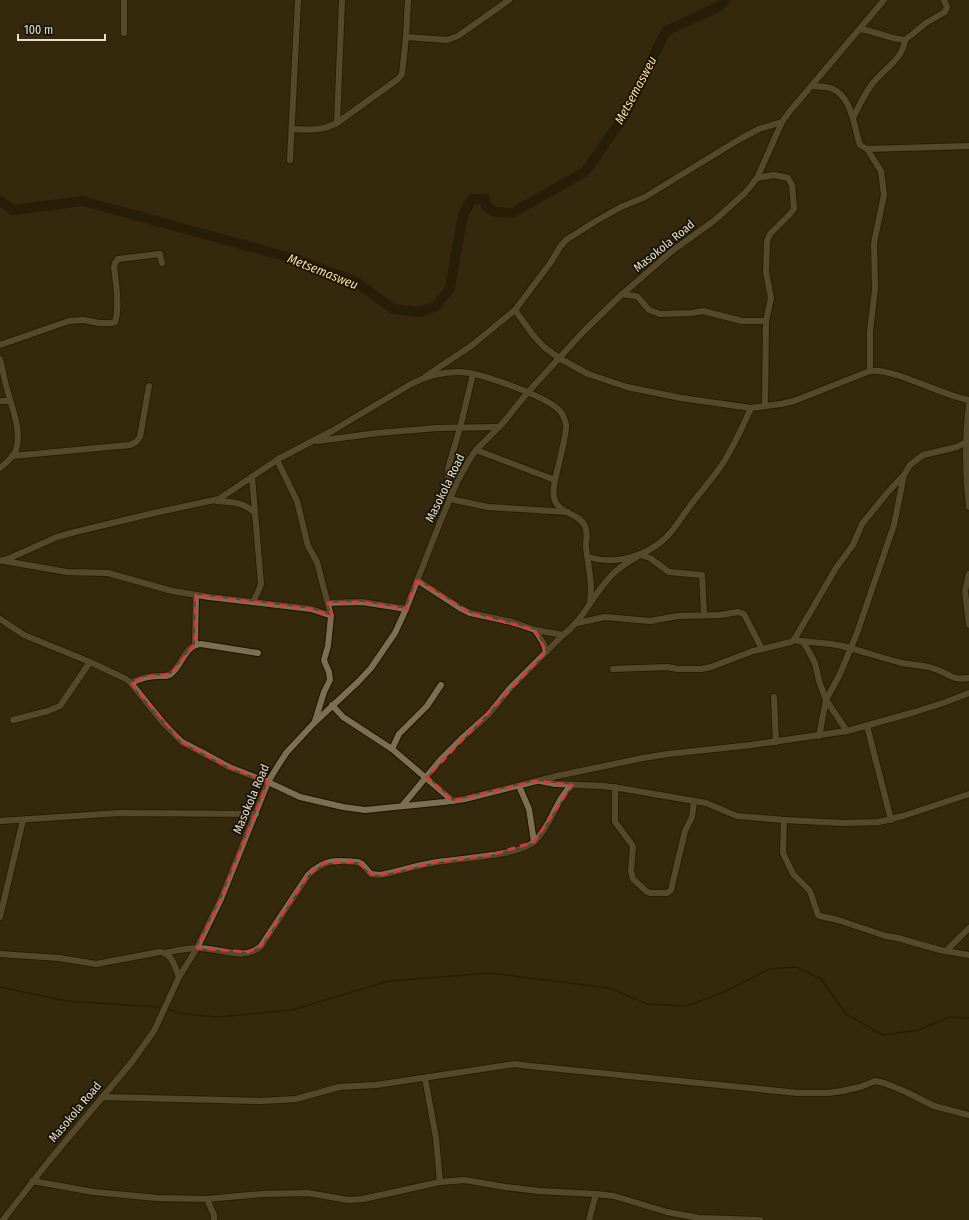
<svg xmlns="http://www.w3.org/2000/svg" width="969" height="1220" font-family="'Fira Sans Condensed',sans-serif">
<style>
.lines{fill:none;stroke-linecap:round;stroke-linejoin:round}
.stream{stroke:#181000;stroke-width:1.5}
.river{stroke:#181000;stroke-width:10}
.minor-casing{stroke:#1c1100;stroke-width:8}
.minor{stroke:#7d7052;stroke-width:6}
.marked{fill:none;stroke:#d83a39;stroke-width:3;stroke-dasharray:8 5;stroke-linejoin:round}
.labels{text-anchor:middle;stroke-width:3.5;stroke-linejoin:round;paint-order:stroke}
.street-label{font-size:12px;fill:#e6dfce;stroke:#181207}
.water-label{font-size:13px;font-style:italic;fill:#fcde98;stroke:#181207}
</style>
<rect width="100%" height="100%" fill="#34290c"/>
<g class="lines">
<g class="stream">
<path d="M0,987L67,1001L156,1007L162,1008"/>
<path d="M166,1009L184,1014L218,1017L292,1010L389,981L491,973L609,988L648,1004L687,1006L724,992L769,969L796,967L821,979L846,1014L883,1035L918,1030L950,1017L969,1018"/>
</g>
<path class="river" d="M0,201L13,210L83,201L292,258L355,281L393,309L420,312L436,306L450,288L463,215L472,199H485L486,207L496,212L512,213L585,172L626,113L666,31L720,6L725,0"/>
<g class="minor-casing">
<g id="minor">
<path d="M860,29C875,31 889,39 905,40L926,23L945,12L947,7L944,0"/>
<path d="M124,33V0"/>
<path d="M406,37L447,40L458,36L509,0"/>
<path d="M811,86C818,87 827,86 833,89C851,97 854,125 859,142L860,145L867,149L969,146"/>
<path d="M853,118C858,108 863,97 870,87C881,70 902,62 905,40"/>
<path d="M782,122L759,129L740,139L645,197L621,207L596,221L566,240L560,247L551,262L515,310L533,335L544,347L559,358L588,374L627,387L681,398L751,408L781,404L794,401L870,371C892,367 943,396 969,400"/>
<path d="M337,123L342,0"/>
<path d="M292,129C309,130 321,131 337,123L398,79L402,74L406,37L408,0"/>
<path d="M867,149L881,171L884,195L874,243L875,289L870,331V371"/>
<path d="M290,160L298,0"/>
<path d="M757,178L774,175L788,178L792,185L794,209L790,214L770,234L767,241L766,272L771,298L766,321L765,406"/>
<path d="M622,294L635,296L638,297L649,310L660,314L692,313L703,311L742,321H766"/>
<path d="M0,345L69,321L84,320L99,323H111L115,322C120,308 116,282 114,267L115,263L118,259L160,254L162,263"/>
<path d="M0,359C3,369 4,380 7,389C12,408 22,430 16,450C13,458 6,463 0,468"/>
<path d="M473,374L460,428L449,465L448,473L450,499L488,507L568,512"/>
<path d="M426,376L471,346L515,310"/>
<path d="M0,401H10"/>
<path d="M969,403C965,437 965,472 969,507"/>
<path d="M317,441L378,433L437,428L499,427"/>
<path d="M476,450L555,480C554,487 552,495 555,501C560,514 579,513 585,526C588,532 586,540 586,547C588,566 593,583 590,602"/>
<path d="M12,456L130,445L136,442L140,437L149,386"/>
<path d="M277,460L297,501L308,546L317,562L331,616"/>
<path d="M252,477L261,584L258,592L253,602"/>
<path d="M217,501C231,502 244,502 255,513"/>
<path d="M588,557C611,564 637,559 657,545C671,536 680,519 690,506C701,491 715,476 725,460C735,443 743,426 751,408"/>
<path d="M0,561L10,558L57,537L75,532L154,513L219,499L280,458L332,431L411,384C425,377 441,372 457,372C477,371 549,397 561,412C563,415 565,420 566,424C568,430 557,470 555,480"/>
<path d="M4,561L67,572L108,573L172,591L209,597L311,609L329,615L331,616L328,646L324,660L325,663L329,672L330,680L324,692L315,721"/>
<path d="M969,574L965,591L969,625"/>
<path d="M328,603L362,602L406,609"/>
<path d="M0,619L24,635L90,662L126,679L131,683L164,724L182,742L207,755L229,767L268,782L300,797L343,807L365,810L444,802L465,799L557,776L643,758L668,754L751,745L847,731L915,712L946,702L969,693"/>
<path d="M577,623L605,617L650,621L678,616L720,615L738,612L744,614L762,649L791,642L794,640C810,643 826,642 842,646C862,651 882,658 902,663C912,665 922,665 932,668C949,672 949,681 969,678"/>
<path d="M535,630L563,635L546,652"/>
<path d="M563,635C583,620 593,595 610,577C618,567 630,561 640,555L650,558L669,572L702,575L704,614"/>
<path d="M794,640L836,568L853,545L862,524L888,492L903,476"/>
<path d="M803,642L808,650L815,663L819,681L826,700L847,731"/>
<path d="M195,644L196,595"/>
<path d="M613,669L667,667L678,669H701L711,667L753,651L762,649"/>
<path d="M131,683C141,678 148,676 158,676C162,676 167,677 171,674C182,665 185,645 201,644L258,653"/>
<path d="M774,697L776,742"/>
<path d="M332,705L343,717L392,749L453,801"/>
<path d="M13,720L48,711L60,706L90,662"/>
<path d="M867,726L891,820"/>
<path d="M819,736L826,700L840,674L857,633L894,525L904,475L910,465L923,455L957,447L966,442"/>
<path d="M392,749L399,734L427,706L441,685"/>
<path d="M540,781L555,784L603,786L625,789L706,803L737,816L784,820L783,853L793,874L810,891L818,915L820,916L838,920L886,936L898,938L940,950L969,955"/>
<path d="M519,786L529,809L534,842"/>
<path d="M615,787V822L633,846L631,871L633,879L646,891L650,893H667L671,890L685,831L692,817L694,801"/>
<path d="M402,806L442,758L461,739L489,714L511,687L546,652L544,644L535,630L512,622L470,613L460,608L417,580"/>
<path d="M784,820L843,823L879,822L903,816L969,794"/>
<path d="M0,821L120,813L256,814"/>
<path d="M0,917L23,820"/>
<path d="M946,951L969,928"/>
<path d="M165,953C175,951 186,948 197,948C217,947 244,962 261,946L308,875C325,859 335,860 358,862L362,864L371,874L380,875C399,871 418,865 437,862C460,858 520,856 535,841C552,825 555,800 572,785"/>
<path d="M0,954L59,958L96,964L160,952C172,953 175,967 179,977"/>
<path d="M425,1078L436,1138L440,1182"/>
<path d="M102,1097L261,1101L296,1099L339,1087L376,1085L515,1064L530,1066L798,1093H828L842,1091L860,1087L875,1081L884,1083L904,1091L934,1106L969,1115"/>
<path d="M32,1181L94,1192L157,1198L207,1199L262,1194L308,1193L348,1200L363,1199L440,1182L465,1180L505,1187L539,1191L596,1194L614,1196L667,1212L699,1218L760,1220"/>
<path d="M207,1199L214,1215V1220"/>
<path d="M3,1220L48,1162L131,1063L154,1031L179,977L197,948L221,899L268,782L279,764L287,752L314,723L358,682L371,668L395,633L406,609L439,525L457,482L468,462L476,450L502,424L528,392L583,332L619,297L672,251L715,220L745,193L757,178L782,122L790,111L884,0"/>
<path d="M589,1220L596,1194"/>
</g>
</g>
<use href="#minor" class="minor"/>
</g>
<path d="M0 0H969V1220H0ZM417,580L470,613L535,630L546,652L427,777L453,801L536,781L572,785L534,842L491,855L437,862L380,875L371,874L358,862L324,863L308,875L261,946L248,952L197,948L221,899L268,782L229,767L182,742L131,683L145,677L171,674L195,644L196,595L311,609L332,616L328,603L362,602L406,609Z" fill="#34290c" fill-opacity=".55" fill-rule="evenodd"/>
<path class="marked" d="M417,580L470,613L535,630L546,652L427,777L453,801L536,781L572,785L534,842L491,855L437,862L380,875L371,874L358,862L324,863L308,875L261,946L248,952L197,948L221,899L268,782L229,767L182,742L131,683L145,677L171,674L195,644L196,595L311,609L332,616L328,603L362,602L406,609Z"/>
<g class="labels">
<g class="street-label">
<text transform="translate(664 246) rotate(-39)" y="4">Masokola Road</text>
<text transform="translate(445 488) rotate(-64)" y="4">Masokola Road</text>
<text transform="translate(251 799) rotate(-67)" y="4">Masokola Road</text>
<text transform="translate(75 1112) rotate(-50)" y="4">Masokola Road</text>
</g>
<g class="water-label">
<text transform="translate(635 90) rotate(-62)" y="5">Metsemasweu</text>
<text transform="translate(323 271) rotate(22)" y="5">Metsemasweu</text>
</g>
</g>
<path d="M18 34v6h87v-6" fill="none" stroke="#e6dfce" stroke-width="2"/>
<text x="24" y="34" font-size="12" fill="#e6dfce" stroke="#181207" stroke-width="3" paint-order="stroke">100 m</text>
</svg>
